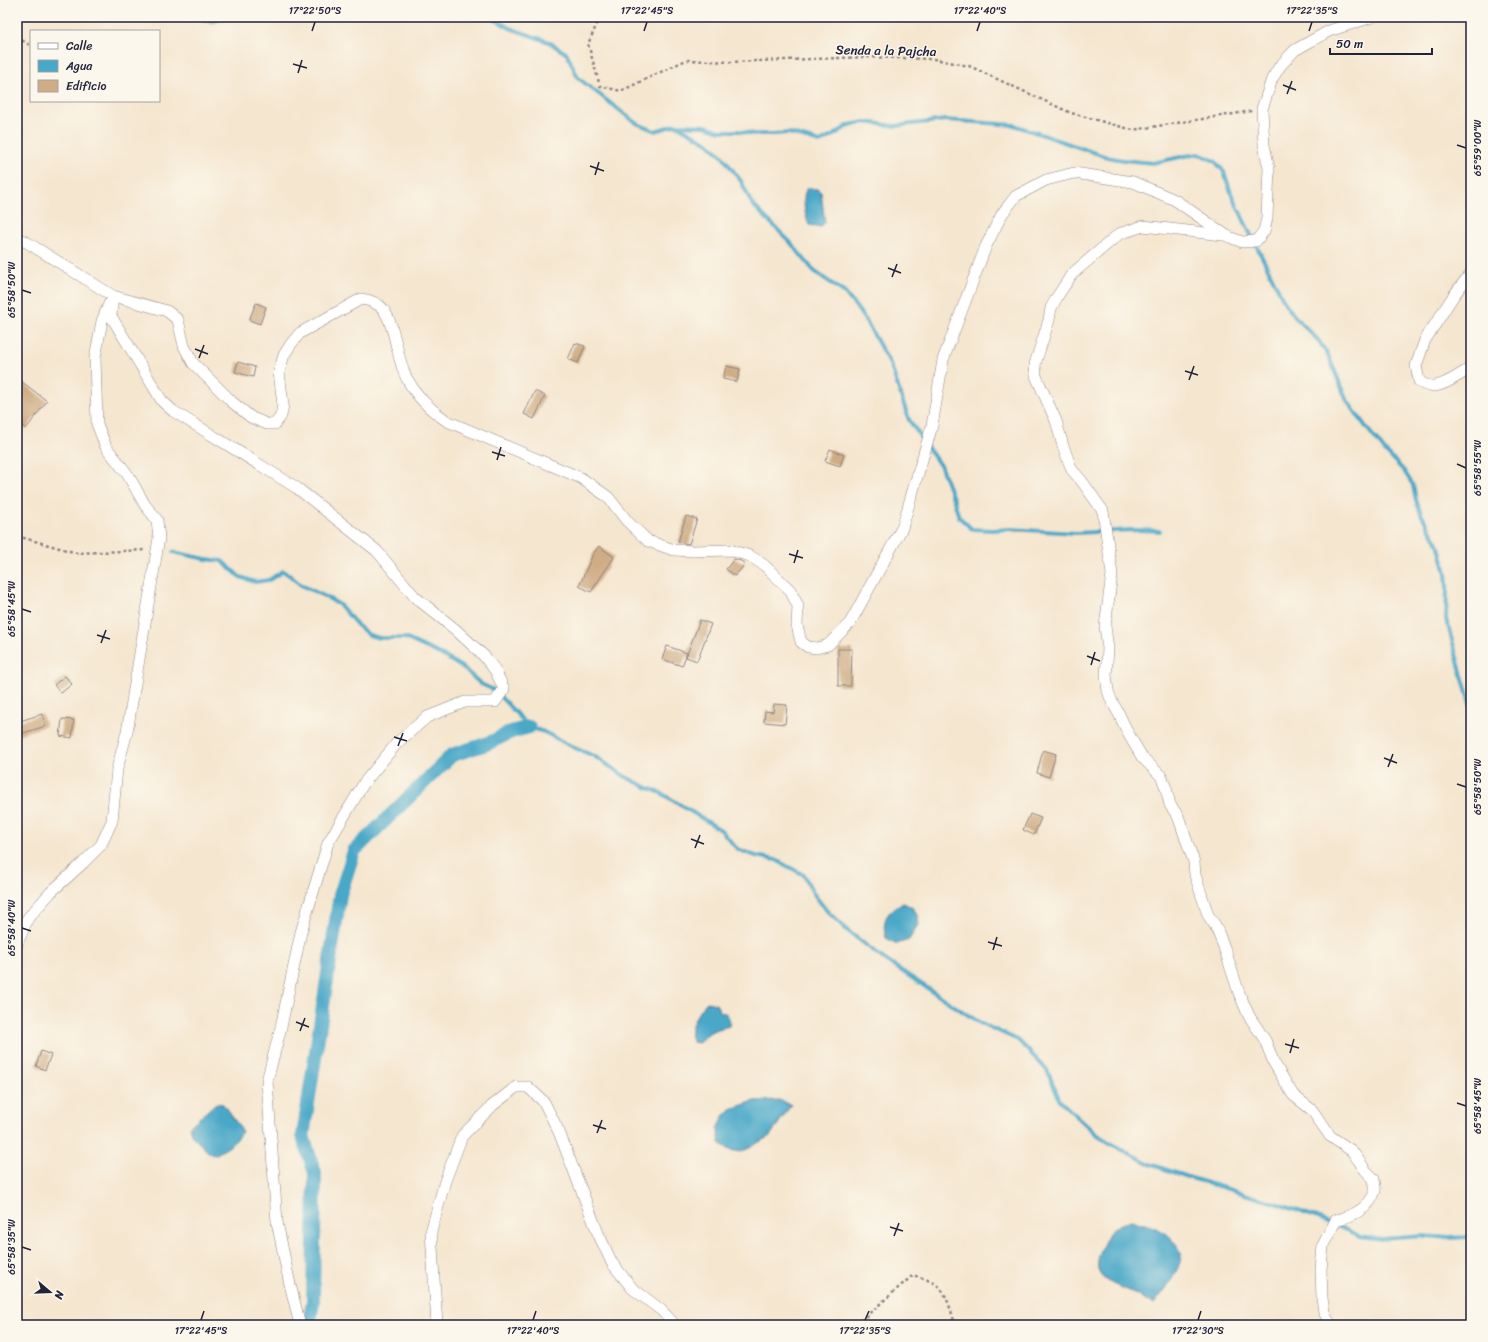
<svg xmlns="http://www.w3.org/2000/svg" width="1488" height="1342" font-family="Sriracha,sans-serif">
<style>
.water{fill:#49a7c8;stroke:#366482}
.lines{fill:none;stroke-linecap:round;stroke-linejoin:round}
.stream{stroke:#49a7c8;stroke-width:4}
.canal{stroke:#49a7c8;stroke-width:14}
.building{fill:#cfac83}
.minor-casing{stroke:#8c8485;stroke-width:12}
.path{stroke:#8c8485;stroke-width:2.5;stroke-dasharray:3 3;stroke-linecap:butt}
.minor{stroke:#fff;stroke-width:11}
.ticks{fill:none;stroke:#22223b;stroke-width:1.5}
.labels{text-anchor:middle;stroke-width:3;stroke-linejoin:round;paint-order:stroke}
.street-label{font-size:13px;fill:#22223b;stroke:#fbf7ec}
.neatline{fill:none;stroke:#22223b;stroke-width:1.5}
.ticks-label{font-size:10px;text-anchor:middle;fill:#22223b}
</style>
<rect width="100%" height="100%" fill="#fbf7ec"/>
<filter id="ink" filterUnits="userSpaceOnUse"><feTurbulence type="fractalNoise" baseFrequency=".025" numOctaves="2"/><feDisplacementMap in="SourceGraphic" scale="8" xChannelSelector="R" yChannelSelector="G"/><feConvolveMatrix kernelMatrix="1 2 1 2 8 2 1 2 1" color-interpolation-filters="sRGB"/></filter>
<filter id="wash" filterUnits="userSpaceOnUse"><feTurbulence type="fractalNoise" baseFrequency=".012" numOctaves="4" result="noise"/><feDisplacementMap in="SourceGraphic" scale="16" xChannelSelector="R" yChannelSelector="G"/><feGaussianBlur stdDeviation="0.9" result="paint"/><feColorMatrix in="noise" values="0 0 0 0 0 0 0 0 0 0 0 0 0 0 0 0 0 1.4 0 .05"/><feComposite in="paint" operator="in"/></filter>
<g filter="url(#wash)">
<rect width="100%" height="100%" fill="#f5e6cf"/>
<g class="water">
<path d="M196,17H231C216,22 210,26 196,17Z"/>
<path d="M807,188L817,189L821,192L825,222L821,227L809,225C805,216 801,197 807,188Z"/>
<path d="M903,903C916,908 916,911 919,923L909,940L897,944L886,938C881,920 887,911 903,903Z"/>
<path d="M707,1002L716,1004L720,1011L727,1014L730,1021L729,1026C713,1031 711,1029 699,1043L693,1042C685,1032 698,1010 707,1002Z"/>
<path d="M779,1100L791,1105L770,1136L749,1148L741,1152L730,1150L720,1143L718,1129L723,1117L731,1109L754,1101Z"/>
<path d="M216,1103L223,1104L239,1126L242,1132L230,1146L215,1155L210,1154L192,1136L189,1127Z"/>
<path d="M1131,1221C1149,1224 1169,1230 1178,1247C1178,1248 1181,1252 1181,1253C1183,1267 1163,1293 1154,1304C1147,1301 1140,1296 1132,1292C1106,1281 1088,1279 1103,1245C1111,1228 1112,1226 1131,1221Z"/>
</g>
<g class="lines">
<g class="stream">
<path d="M490,17L510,28L549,42L567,54L578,78L636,123L655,131L675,125L705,126L720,131H738L754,134H774L789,133L820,142L834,135L849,125L865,122L895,126L946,120L1014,125L1107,157L1123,160L1153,163L1185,156L1199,154L1215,161L1224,172L1231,193L1248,229L1285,303L1295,317L1318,340L1329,357L1346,399L1366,427L1385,451L1404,471L1413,485L1416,500L1421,514L1438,543L1446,573L1447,587L1446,619L1471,707"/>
<path d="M676,125L708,143L722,156L741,181L752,204L790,242L814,271L845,293L856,307L866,321L891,366L909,420L941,467L954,501L959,517L972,529L992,530L1010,529L1076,533L1135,530L1160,531"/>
<path d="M173,552L206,559L222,561L240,577L255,582L269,580L283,571L289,575L301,585L328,598L340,605L357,625L369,635L380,638H405L442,655L463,668L481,684L494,690L529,727L544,732L575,748L594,756L626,777L648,788L661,793L721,830L737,849L756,856L776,860L804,875L813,893L827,911L848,931L885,960L980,1023L1018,1040L1047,1070L1060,1101L1095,1133L1113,1145L1150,1164L1191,1178L1275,1203L1313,1216L1360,1236L1382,1239L1425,1236L1449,1238L1471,1237"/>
</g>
<path class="canal" d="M309,1325L313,1302L315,1173L303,1136L340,895L354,851L452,755L489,743L511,732L529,727"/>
</g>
<g id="blocks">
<g class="building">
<path d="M256,303L266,307L260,324L249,320Z"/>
<path d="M575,343L585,346L578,363L568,359Z"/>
<path d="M238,362L255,367L253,377L235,372Z"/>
<path d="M726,366L740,369L737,382L723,379Z"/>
<path d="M17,378L47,401L26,429L17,422V420L23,412L17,407Z"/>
<path d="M535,391L545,396L534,419L524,414Z"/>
<path d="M830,449L844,455L840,466L825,461Z"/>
<path d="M686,516L697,519L689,544L678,542Z"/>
<path d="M599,546L614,557L591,592L579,586L593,554Z"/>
<path d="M734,559L741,561L745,564L735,576L726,569Z"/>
<path d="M700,620L711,624L697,661L686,657Z"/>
<path d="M667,646L687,653L682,666L662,659Z"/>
<path d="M838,649H852L851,686H838Z"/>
<path d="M65,676L72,684L61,693L54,685Z"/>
<path d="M774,704L787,705L785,724L764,722L765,711L773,712Z"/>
<path d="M42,714L46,726L17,735V722Z"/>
<path d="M62,719L74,720L72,738L60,736Z"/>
<path d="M1043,750L1056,754L1049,777L1037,773Z"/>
<path d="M1030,814L1041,818L1034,835L1023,830Z"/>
<path d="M41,1051L51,1055L45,1070L36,1066Z"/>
</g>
</g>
</g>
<g filter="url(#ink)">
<use href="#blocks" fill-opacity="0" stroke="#8c8485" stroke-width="1"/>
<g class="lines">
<g class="minor-casing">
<g id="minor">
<path d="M1223,235L1143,226L1119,234L1072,274L1057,297L1051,308L1049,320L1035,364L1036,376L1056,421L1063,446L1072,470L1081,480L1103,511L1112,574L1105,626L1108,649L1106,675L1108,691L1112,702L1118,712L1129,735L1142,757L1161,776L1166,788L1170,805L1178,816L1194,862L1195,875L1208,915L1215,925L1224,947L1239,993L1249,1016L1265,1040L1274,1063L1293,1095L1312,1110L1330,1136L1352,1151L1366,1171L1374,1179C1374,1182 1376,1188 1375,1191C1370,1209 1352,1216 1336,1220L1323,1245L1321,1270L1322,1298L1324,1312L1331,1325"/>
<path d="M17,238L28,243L113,296L167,311L178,320L184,346L193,363L232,402L252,418L267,424H275L281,416L283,405L279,372L284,355L291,344L300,333L361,299C369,300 377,302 383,309C395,324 397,360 407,379C417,397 430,410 447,421L581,478L608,497L627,521L648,541L674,550L693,551L730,550L750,556L764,565L790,590L798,606L797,625L801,642L808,647L817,648L828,645L850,623L902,528L932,426L943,360L986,246L1002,214L1016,196L1046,180L1074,173L1133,182L1175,200L1227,236L1242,242L1256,241L1264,231L1267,218L1269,168L1264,145L1262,109L1272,79L1280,66L1295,50L1329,31L1372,17"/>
<path d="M1471,273L1454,295L1425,340L1416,366L1419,381C1435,395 1456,376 1471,368"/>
<path d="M113,296L111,316L162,401L173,411L297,488L377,551L415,597L456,630L484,656L495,670L504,689L495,702H465L427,717L397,743L364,783L328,843L301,932L281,1027L267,1081L277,1222L289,1280L300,1325"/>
<path d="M17,944L28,918L51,892L83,863L101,845L112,821L117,769L127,732L159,538L157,520L145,505L128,475L106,447L97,424L95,358L102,321L109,304"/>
<path d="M437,1325L431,1232L445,1181L462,1136L492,1106L516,1087H528L544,1102L559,1132L598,1233L612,1263L632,1288L661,1310L675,1325"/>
</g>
</g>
<g class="path">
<path d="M600,17L588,44L600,86L621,91L686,60L731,62L866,57L934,59L969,66L1071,113L1133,130L1252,111"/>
<path d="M17,37L31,46"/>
<path d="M17,536L77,553L146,550"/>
<path d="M856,1325L913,1275C921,1278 932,1280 939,1287C947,1294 952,1314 955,1325"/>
</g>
<use href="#minor" class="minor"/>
</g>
</g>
<path class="ticks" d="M312,31L315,22M644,31L647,22M977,31L980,22M1309,31L1312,22M293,64L307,68M298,73L302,60M1283,85L1296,90M1287,94L1292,81M1457,145L1466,148M590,166L604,171M595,175L599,162M888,268L901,273M892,277L897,264M22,290L31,293M195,349L208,354M199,358L204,345M1185,371L1198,375M1189,380L1194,366M492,452L505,456M497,460L501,447M1457,464L1466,468M789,554L803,558M794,563L798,550M22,609L31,612M97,635L110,639M101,643L106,630M1087,656L1100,661M1091,665L1095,652M394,737L407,741M398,746L403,733M1384,758L1397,763M1388,767L1393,754M1457,784L1466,787M691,839L704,844M695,848L700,835M22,928L31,931M988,942L1002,946M993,950L997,937M296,1022L309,1027M300,1031L305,1018M1285,1044L1299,1048M1290,1053L1294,1039M1457,1103L1466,1106M593,1125L606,1129M597,1133L602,1120M890,1227L903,1231M894,1236L899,1223M22,1247L31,1250M201,1320L204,1311M533,1320L536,1311M865,1320L869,1311M1198,1320L1201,1311"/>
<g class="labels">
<g class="street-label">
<text transform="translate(886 50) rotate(1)" y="5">Senda a la Pajcha</text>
</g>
</g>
<rect width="1488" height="1342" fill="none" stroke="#fbf7ec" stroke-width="44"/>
<rect x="30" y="30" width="130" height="72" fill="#fbf7ec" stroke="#a4a2a5"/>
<rect x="38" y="43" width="20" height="6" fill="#ffffff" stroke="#a4a2a5"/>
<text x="66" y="50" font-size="12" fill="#22223b">Calle</text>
<rect x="38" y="60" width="20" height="12" fill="#49a7c8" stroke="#a4a2a5"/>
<text x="66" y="70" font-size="12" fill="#22223b">Agua</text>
<rect x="38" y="80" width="20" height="12" fill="#cfac83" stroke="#a4a2a5"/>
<text x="66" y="90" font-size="12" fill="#22223b">Edificio</text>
<g transform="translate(50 1292) rotate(109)" stroke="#fbf7ec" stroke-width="3" paint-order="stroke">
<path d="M0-3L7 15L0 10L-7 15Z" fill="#22223b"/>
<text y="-6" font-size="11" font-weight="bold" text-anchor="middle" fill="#22223b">N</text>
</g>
<path d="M1330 48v6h102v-6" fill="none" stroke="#22223b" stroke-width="2"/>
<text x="1336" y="48" font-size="12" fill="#22223b" stroke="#fbf7ec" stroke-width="3" paint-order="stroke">50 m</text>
<rect x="22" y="22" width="1444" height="1298" class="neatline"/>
<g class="ticks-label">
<text x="315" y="14">17°22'50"S</text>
<text x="647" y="14">17°22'45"S</text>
<text x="980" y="14">17°22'40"S</text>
<text x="1312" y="14">17°22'35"S</text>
<text transform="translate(1477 148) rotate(-90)" y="4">65°59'00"W</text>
<text transform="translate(11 290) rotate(-90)" y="4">65°58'50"W</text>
<text transform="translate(1477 468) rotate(-90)" y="4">65°58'55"W</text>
<text transform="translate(11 609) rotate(-90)" y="4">65°58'45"W</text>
<text transform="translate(1477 787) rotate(-90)" y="4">65°58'50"W</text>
<text transform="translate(11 928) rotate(-90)" y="4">65°58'40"W</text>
<text transform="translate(1477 1106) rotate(-90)" y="4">65°58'45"W</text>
<text transform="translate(11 1247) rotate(-90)" y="4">65°58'35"W</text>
<text x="201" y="1334">17°22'45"S</text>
<text x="533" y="1334">17°22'40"S</text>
<text x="865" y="1334">17°22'35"S</text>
<text x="1198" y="1334">17°22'30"S</text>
</g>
</svg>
